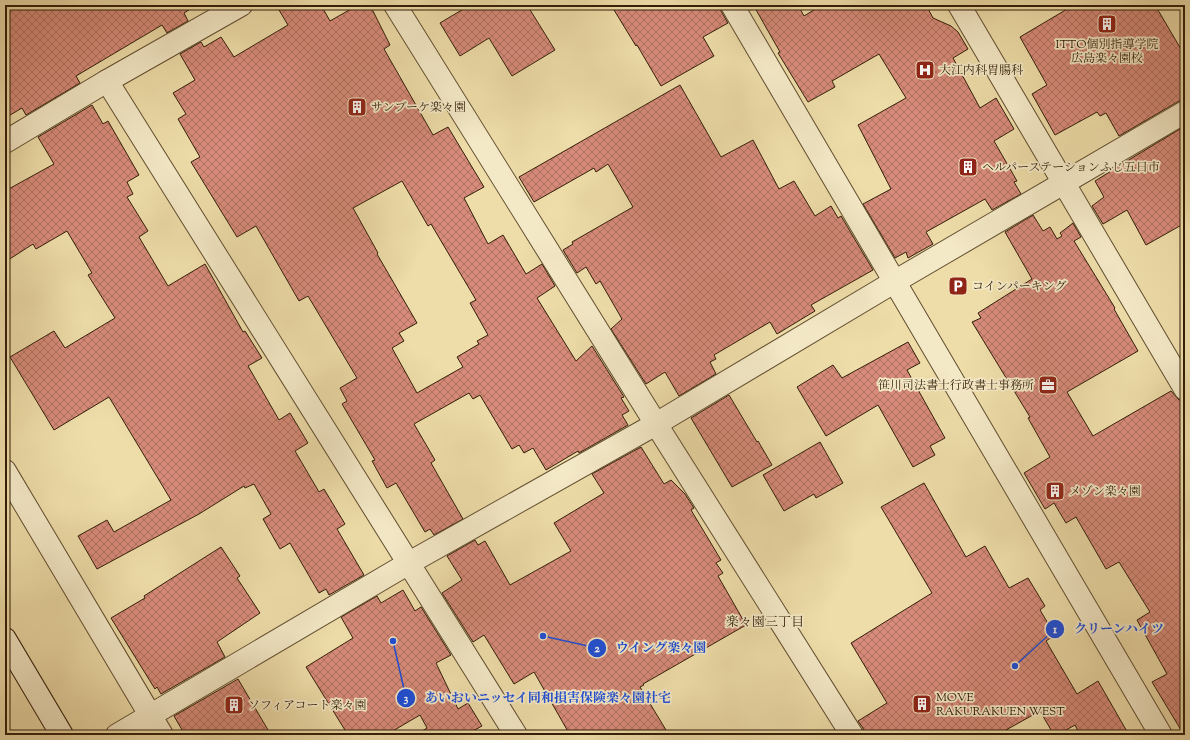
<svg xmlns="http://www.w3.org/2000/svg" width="1190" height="740" font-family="'Sorts Mill Goudy','Noto Serif JP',serif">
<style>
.building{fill:url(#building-cross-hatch);stroke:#321e08;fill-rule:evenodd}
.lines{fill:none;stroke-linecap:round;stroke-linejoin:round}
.street-casing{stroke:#614e30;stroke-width:24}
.secondary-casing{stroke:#321e08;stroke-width:24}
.street{stroke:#f4e9c7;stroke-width:22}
.secondary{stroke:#f4e9c7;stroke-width:22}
.labels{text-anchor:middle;stroke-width:3.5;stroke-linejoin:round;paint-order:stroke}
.poi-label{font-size:12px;fill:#321e08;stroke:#f4e9c7;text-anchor:start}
.neighbourhood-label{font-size:13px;fill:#321e08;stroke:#f4e9c7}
.leader{fill:none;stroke:#1d4ed8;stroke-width:1.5}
.callout-dot{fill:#1d4ed8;stroke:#f4e9c7;stroke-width:1.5}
.mark-label{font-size:12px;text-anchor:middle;font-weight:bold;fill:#fff}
.callout-label{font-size:13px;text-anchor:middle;font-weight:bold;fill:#1d4ed8;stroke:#f4e9c7;stroke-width:3.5;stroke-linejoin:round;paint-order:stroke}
</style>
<defs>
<pattern id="building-cross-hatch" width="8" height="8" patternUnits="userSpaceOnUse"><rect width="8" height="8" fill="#d78b7a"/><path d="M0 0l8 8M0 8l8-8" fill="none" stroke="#af7162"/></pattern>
</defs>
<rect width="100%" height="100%" fill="#eedda9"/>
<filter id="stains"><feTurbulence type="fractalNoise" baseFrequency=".005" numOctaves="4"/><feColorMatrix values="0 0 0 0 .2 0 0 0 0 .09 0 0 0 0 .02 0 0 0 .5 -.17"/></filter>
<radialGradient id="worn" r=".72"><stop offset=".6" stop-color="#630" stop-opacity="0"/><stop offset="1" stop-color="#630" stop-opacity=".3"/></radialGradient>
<g class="building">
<path d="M5,5H197L184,13L188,21L167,33L162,25L76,76L80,83L26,115L22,108L5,118Z"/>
<path d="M276,5H321L330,21L358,5H370L390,45L384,49L433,135L448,127L484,187L464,198L488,244L503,235L526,274L542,264L555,286L537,298L576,361L592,346L624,397L621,398L629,411L622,415L628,425L579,453L578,451L546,470L533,448L524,453L519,445L512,449L480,395L473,399L469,393L414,424L435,460L431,463L463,519L434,535L430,529L425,532L396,483L387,488L372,461L375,460L342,404L347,401L340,388L357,378L308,296L299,301L256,226L237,237L191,162L200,157L178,119L186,114L173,93L195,80L180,54L201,42L204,47L221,37L234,57L288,25ZM402,181L428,226L431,224L476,300L470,303L488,335L477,341L479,344L457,357L463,367L417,393L392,348L404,341L399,333L417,323L377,254L378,253L353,208Z"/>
<path d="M470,5H527L555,50L512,76L489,38L460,56L440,23Z"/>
<path d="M611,5H720L721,11L728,23L703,37L714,56L661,86L637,45L636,46Z"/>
<path d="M746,5H798L804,16L822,5H926L933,18L951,26L958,32L968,49L953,58L980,108L996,98L1014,129L994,141L1017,181L1014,182L1021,194L992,210L985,199L926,232L933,244L908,258L906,252L895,258L863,204L891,189L858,125L906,98L879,54L832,81L835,87L808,102L778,53L780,52L755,8L750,10Z"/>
<path d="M1074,5H1155L1185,56V100L1179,101L1119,136L1106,113L1100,116L1097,112L1055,135L1032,94L1047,85L1020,37Z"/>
<path d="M680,85L721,157L753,140L779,189L794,181L815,216L831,206L838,218L841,216L873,270L811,305L815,311L777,334L770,322L714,355L716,359L710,362L716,374L679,396L665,372L646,384L611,329L622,319L600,281L596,284L586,267L577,273L563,250L573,244L572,242L633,207L608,164L596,172L594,168L534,202L519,177Z"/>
<path d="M92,105L103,124L108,121L139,175L127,182L133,194L127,197L148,231L139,237L168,286L205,264L243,332L245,331L262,358L248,366L279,420L290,413L308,443L295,451L319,492L324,489L345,524L337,529L364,575L329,595L326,589L319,593L290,543L280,549L263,519L271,514L254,484L245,488L244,486L199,514L97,569L78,536L107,520L114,532L171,500L109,397L54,430L10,357L54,331L65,348L115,318L88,275L92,273L67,231L36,249L33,244L5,262V191L54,164L38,137Z"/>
<path d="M1185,126V223L1146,245L1127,210L1103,224L1092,206L1104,197L1095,181L1132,158Z"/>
<path d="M1033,215L1043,231L1050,227L1057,239L1062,236L1060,233L1073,223L1081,237L1074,241L1115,308L1114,309L1138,351L1067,392L1093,436L1171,391L1179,400L1185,401V735H1184L1152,682L1167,674L1137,620L1150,612L1119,562L1106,569L1076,517L1066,523L1054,503L1045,509L1024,473L1050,457L1028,418L1030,417L972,322L981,318L978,313L1032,279L1005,232Z"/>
<path d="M908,342L920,363L907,370L945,438L930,446L935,455L913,467L878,405L826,436L797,387L833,365L842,378Z"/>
<path d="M729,395L757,442L758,441L772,465L732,487L691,418Z"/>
<path d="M820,442L843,483L816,498L814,494L784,511L763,475Z"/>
<path d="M641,447L664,484L671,480L685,494L694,508L691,510L721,560L716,563L723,573L718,576L746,625L643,684L644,685L640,687L669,735H570L534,672L514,684L484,635L473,642L442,593L462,580L447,556L475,540L478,545L485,541L510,585L571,551L554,523L604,493L592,474Z"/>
<path d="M924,483L966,557L985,546L1009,588L1028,578L1045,606L1040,610L1055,635L1046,641L1077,694L1098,681L1129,735H1080L1075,725L1057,735H1054L1040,711L997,735H864L863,728L858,721L887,703L851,643L932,593L881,507Z"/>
<path d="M221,547L240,576L237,578L260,613L217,642L225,657L161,694L157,687L155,689L111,618L145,598L144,596Z"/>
<path d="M403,590L415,611L421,607L451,655L436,663L458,709L468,703L482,726L469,733L470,735H416L427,728L420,715L386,735H348L306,667L353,638L341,617L377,596L381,603Z"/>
<path d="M238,679L271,735H185L174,716Z"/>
</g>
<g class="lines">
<g class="street-casing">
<g id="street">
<path d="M395,5L656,424L852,735"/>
<path d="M732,5L1161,735"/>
<path d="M959,5L1185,389"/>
<path d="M107,81L516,735"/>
<path d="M5,142L107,81L241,5"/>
<path d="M5,471L162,735"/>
<path d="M117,735L409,563L656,424L894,282L1185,112"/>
</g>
</g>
<g class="secondary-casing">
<path id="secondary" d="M5,639L62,735"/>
</g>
<use href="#street" class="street"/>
<use href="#secondary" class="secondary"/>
</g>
<defs>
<g id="building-square" transform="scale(1)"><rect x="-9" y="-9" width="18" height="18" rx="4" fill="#8f2418" stroke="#f4e9c7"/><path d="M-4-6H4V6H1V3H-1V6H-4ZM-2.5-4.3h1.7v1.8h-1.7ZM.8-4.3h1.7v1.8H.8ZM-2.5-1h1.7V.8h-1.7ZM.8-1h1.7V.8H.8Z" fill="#fff"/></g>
<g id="hospital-square" transform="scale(1)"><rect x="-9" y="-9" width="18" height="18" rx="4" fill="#8f2418" stroke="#f4e9c7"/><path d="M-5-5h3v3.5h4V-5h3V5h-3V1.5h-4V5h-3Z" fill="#fff"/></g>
<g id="parking-square" transform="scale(1)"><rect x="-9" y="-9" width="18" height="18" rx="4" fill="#8f2418" stroke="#f4e9c7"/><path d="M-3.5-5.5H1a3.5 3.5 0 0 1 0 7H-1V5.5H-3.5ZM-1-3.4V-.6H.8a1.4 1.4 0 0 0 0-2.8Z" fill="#fff"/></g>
<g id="office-square" transform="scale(1)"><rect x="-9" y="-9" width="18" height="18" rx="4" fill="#8f2418" stroke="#f4e9c7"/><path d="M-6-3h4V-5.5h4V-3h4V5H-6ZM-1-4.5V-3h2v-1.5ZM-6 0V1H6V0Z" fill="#fff"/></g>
</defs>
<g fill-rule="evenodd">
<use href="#building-square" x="1107" y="24"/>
<use href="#hospital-square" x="925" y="70"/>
<use href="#building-square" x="357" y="107"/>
<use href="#building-square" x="968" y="167"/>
<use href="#parking-square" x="958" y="286"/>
<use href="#office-square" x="1048" y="385"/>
<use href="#building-square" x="1055" y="491"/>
<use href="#building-square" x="922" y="704"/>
<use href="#building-square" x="234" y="705"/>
</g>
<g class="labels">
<g class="poi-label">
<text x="1107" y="48" text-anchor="middle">ITTO個別指導学院<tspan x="1107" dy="14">広島楽々園校</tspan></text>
<text x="939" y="74">大江内科胃腸科</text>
<text x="371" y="111">サンブーケ楽々園</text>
<text x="982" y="171">ヘルパーステーションふじ五日市</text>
<text x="972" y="290">コインパーキング</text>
<text x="1034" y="389" text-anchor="end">笹川司法書士行政書士事務所</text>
<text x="1069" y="495">メゾン楽々園</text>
<text x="936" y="701">MOVE<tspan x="936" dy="14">RAKURAKUEN WEST</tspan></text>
<text x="248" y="709">ソフィアコート楽々園</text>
</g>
<g class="neighbourhood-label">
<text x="765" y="626">楽々園三丁目</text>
</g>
</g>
<path class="leader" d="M1015 666L1055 629M543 636L597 648M393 641L406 698"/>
<g class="callout-dot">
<circle cx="1015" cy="666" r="4"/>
<circle cx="543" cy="636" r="4"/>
<circle cx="393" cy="641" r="4"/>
<circle cx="1055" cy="629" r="10"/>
<circle cx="597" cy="648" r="10"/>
<circle cx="406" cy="698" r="10"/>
</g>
<g class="mark-label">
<text x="1055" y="633">1</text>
<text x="597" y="652">2</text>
<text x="406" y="702">3</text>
</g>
<g class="callout-label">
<text x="1119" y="633">クリーンハイツ</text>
<text x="661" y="652">ウイング楽々園</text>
<text x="548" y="702">あいおいニッセイ同和損害保険楽々園社宅</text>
</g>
<rect width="1190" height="740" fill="none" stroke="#eedda9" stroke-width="20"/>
<rect x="6" y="6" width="1178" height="728" fill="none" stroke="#321e08" stroke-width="2"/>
<rect x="10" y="10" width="1170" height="720" fill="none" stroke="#321e08"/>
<rect width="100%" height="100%" filter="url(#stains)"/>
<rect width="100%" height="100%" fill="url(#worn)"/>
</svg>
